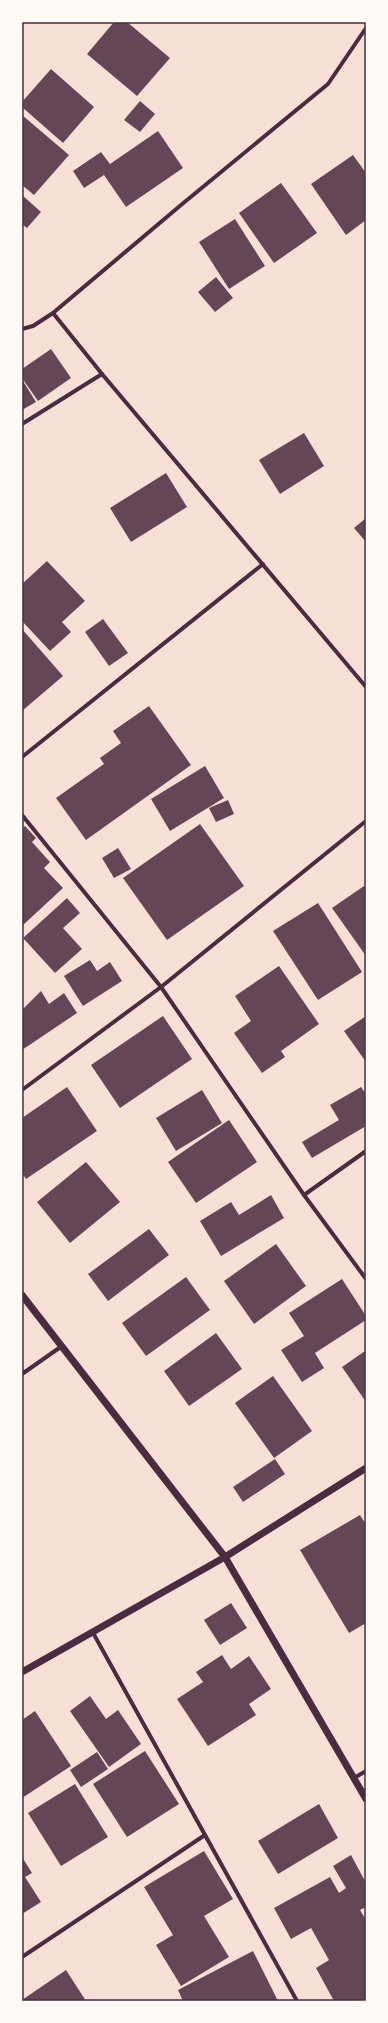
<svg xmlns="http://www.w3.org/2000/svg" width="388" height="2023" font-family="Bitter,serif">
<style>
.building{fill:#644757}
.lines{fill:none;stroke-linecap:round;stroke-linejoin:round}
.minor{stroke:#4a2c40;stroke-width:4}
.tertiary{stroke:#4a2c40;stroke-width:7}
.neatline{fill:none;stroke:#4a2c40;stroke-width:1.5}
</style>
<rect width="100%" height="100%" fill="#f7e1d7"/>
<g class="building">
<path d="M114,22H127L170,58L137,96L87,54Z"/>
<path d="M51,69L94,107L63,143L22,107V102Z"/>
<path d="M140,101L155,114L140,132L124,120Z"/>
<path d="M22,115L69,155L34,195L22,185Z"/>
<path d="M158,131L183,168L126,207L104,175L84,188L73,171L101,152L110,164Z"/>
<path d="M353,155L366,173V220L346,235L311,184Z"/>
<path d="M281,183L317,233L274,263L239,213Z"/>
<path d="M22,195L41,212L27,228L22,224Z"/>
<path d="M235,219L265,266L229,289L199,242Z"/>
<path d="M216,277L233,298L215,312L198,292Z"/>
<path d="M51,349L71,378L38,401L22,378V369Z"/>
<path d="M23,381L36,402L22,410V382Z"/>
<path d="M304,433L324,466L280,494L259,460Z"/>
<path d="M166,473L187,507L131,542L110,508Z"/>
<path d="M366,518V542L354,528Z"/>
<path d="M47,561L85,601L62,622L71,632L50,651L22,621V584Z"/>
<path d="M103,619L128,653L109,666L85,632Z"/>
<path d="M22,629L63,676L22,711Z"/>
<path d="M149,706L191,765L86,840L56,798L104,764L100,758L121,743L113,731Z"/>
<path d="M205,766L224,798L170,831L151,799Z"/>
<path d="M228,800L234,814L216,822L209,808Z"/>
<path d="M200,824L244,886L167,940L123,878Z"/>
<path d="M25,826L36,838L32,842L50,862L44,868L63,888L22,926V829Z"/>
<path d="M118,848L131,869L114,878L102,858Z"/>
<path d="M364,886L366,888V956L332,908Z"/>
<path d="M67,898L80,913L63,928L82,949L55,973L23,938Z"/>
<path d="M318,903L362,972L318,1000L273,931Z"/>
<path d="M90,960L97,971L110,962L122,981L83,1006L64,976Z"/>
<path d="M279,966L319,1024L281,1051L285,1057L262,1073L234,1033L251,1021L235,996Z"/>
<path d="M41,991L49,1004L64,993L77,1013L22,1050V1010Z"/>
<path d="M163,1016L192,1059L120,1108L91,1065Z"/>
<path d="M366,1016V1062L344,1031Z"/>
<path d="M67,1087L97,1131L26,1179L22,1173V1118Z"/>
<path d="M361,1087L366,1094V1126L312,1158L302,1142L339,1120L330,1105Z"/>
<path d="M202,1090L222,1123L176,1151L156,1118Z"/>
<path d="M229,1120L257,1162L196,1203L168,1162Z"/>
<path d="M86,1162L120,1202L70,1243L37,1202Z"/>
<path d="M271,1195L284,1218L221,1256L200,1221L231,1202L239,1215Z"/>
<path d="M149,1229L169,1255L108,1301L88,1274Z"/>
<path d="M276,1244L306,1286L254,1324L224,1281Z"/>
<path d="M186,1277L210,1310L146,1356L122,1323Z"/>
<path d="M342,1279L366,1316V1320L315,1353L324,1368L302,1382L281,1350L304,1336L289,1313Z"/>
<path d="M216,1333L242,1369L189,1406L164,1371Z"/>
<path d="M365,1351L366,1353V1402L342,1367Z"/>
<path d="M273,1376L312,1431L274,1458L235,1403Z"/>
<path d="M275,1459L285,1474L243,1502L233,1487Z"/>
<path d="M360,1515L365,1523L366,1522V1623L349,1633L300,1550Z"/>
<path d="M231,1603L247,1628L220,1645L204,1620Z"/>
<path d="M222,1655L231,1669L249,1656L271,1689L249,1704L256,1715L208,1746L177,1699L203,1682L196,1672Z"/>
<path d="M90,1696L106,1719L118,1710L141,1744L109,1767L70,1711Z"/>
<path d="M35,1711L71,1766L22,1798V1720Z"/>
<path d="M145,1751L179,1804L127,1837L93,1784Z"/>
<path d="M97,1752L108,1769L81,1787L70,1770Z"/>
<path d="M75,1784L108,1837L61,1866L28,1813Z"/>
<path d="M319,1804L338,1838L278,1874L258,1841Z"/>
<path d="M204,1851L233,1899L204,1916L229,1957L181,1986L156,1945L173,1935L144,1887Z"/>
<path d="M351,1855L366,1883V1907L360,1910L366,1920V2001H334L316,1968L329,1960L311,1928L291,1939L274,1908L330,1877L339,1893L346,1888L333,1866Z"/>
<path d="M22,1857L32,1873L25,1877L41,1902L22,1914Z"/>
<path d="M253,1951L278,2001H183L178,1990Z"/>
<path d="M66,1970L86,2001H22V2000Z"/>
</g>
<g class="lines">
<g class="minor">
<path d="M53,313L102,374L366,687"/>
<path d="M22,329L33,326L53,313L181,205L328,84L366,28"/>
<path d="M22,424L102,374"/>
<path d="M22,757L263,564"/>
<path d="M22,815L161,987L304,1195L366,1279"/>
<path d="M22,1090L161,987L366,821"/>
<path d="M304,1195L366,1151"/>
<path d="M22,1374L62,1346"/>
<path d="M92,1631L297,2001"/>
<path d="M354,1778L366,1771"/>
<path d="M22,1957L205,1835"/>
</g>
<g class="tertiary">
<path d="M22,1295L225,1557L366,1799"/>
<path d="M22,1672L225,1557L366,1468"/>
</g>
</g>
<rect width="388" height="2023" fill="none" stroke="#fffaf5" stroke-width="46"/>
<rect x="23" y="23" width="342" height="1977" class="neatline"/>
</svg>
